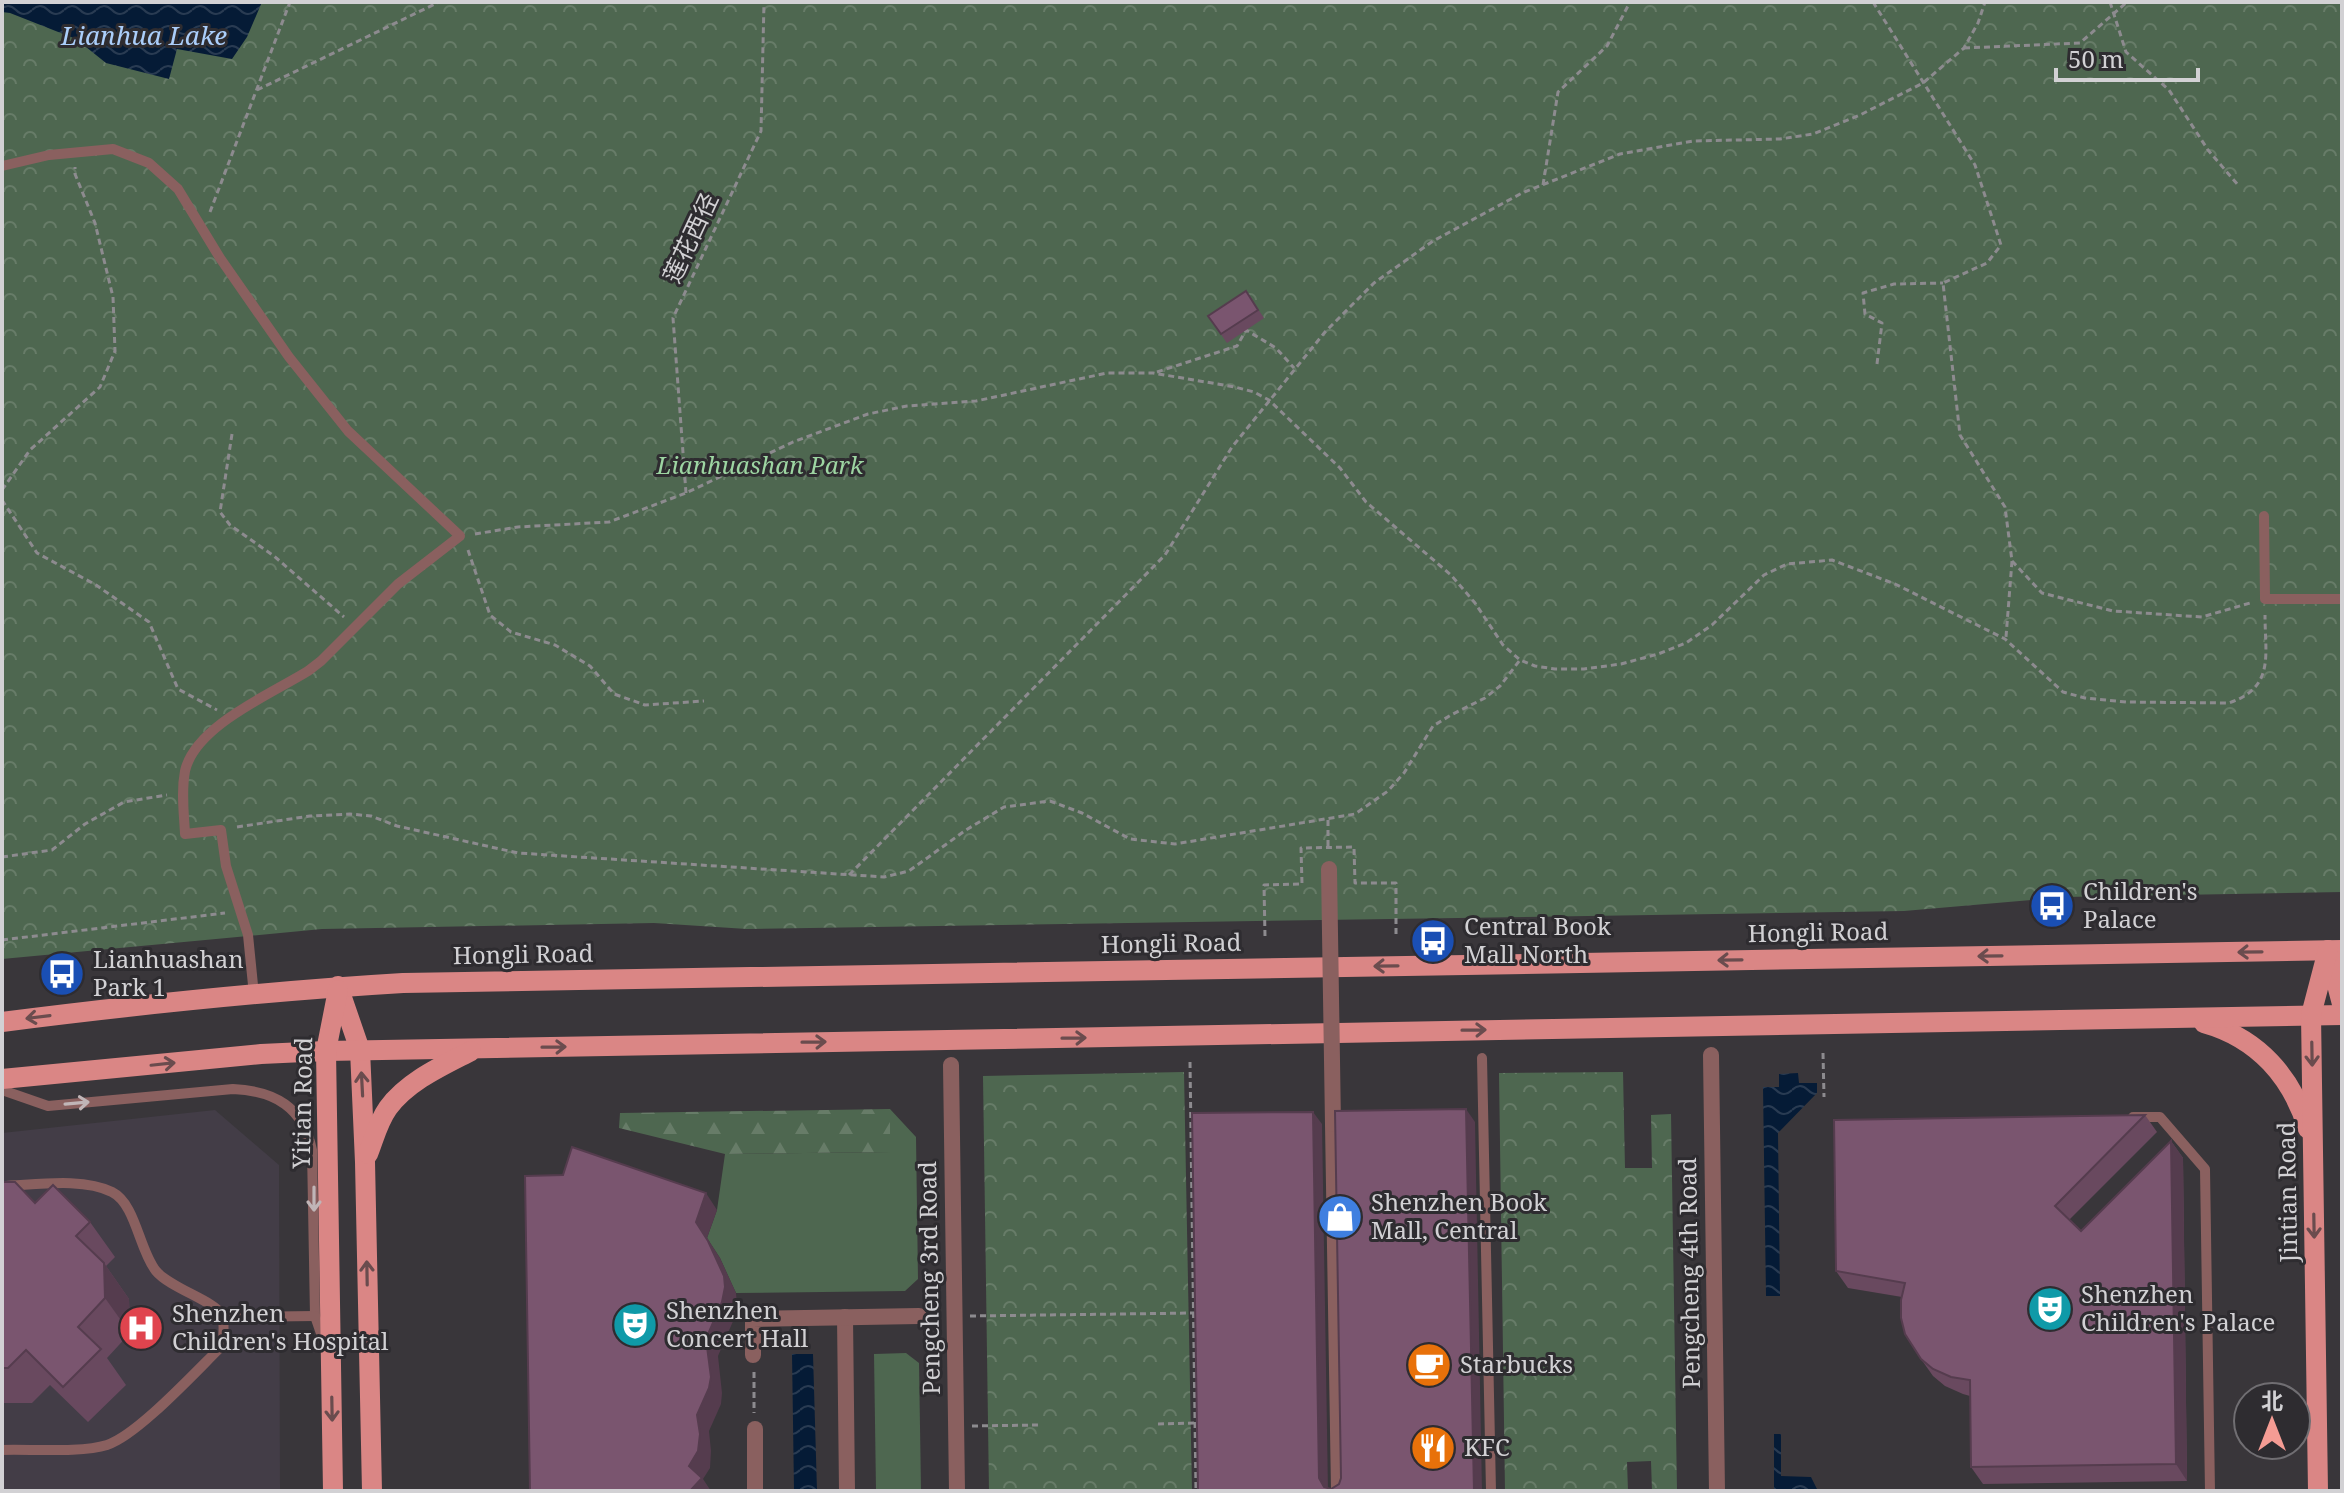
<svg xmlns="http://www.w3.org/2000/svg" width="2344" height="1493" font-family="'Noto Serif','Noto Sans SC',serif">
<style>
.built{fill:#433d47}
.grass{fill:#4e6750}
.forest{fill:url(#forest-firs)}
.park{fill:url(#park-crowns)}
.water{fill:url(#water-waves)}
.lines{fill:none;stroke-linecap:round;stroke-linejoin:round}
.path{stroke:#8d8b8f;stroke-width:3;stroke-dasharray:6 4;stroke-linecap:butt}
.lane{stroke:#8a605f;stroke-width:10}
.street{stroke:#8a605f;stroke-width:16}
.primary{stroke:#da8685;stroke-width:20}
.street-bridge{stroke:#8a605f;stroke-width:16}
.wall{fill:#69495f}
.shaded-wall{fill:#553c4e}
.building{fill:#7a556f;stroke:#553c4e;stroke-width:2}
.oneway{stroke:#6a4c4e}
.oneway2{stroke:#c0b5b7}
.labels{text-anchor:middle;stroke-width:6;stroke-linejoin:round;paint-order:stroke}
.street-label{font-size:24px;fill:#d2d1d4;stroke:#2e2c30}
.park-label{font-size:24px;font-style:italic;fill:#9dd5a2;stroke:#2e2c30}
.poi-label{font-size:24px;fill:#d2d1d4;stroke:#2e2c30;text-anchor:start}
.water-label{font-size:26px;font-style:italic;fill:#abcefa;stroke:#2e2c30}
</style>
<defs>
<pattern id="forest-firs" width="22" height="20" patternUnits="userSpaceOnUse" patternTransform="scale(2)"><rect width="22" height="20" fill="#4e6750"/><path d="M5 1l3.5 6h-7zM16 11l3.5 6h-7z" fill="#677c68"/></pattern>
<pattern id="park-crowns" width="20" height="18" patternUnits="userSpaceOnUse" patternTransform="scale(2)"><rect width="20" height="18" fill="#4e6750"/><path d="M2 6a3 3 0 1 1 6 0M12 15a3 3 0 1 1 6 0" fill="none" stroke="#677c68"/></pattern>
<pattern id="water-waves" width="16" height="10" patternUnits="userSpaceOnUse" patternTransform="scale(2)"><rect width="16" height="10" fill="#051b36"/><path d="M0 5q4-4 8 0t8 0" fill="none" stroke="#293b52"/></pattern>
</defs>
<rect width="100%" height="100%" fill="#39363a"/>
<path class="built" d="M215,1110L279,1165L280,1491H2V1133Z"/>
<g class="grass">
<path d="M890,1109L916,1137L918,1279L905,1291L736,1293L720,1258L707,1238L717,1210L725,1154L890,1152Z"/>
<path d="M906,1353L919,1363L921,1491H876L874,1354Z"/>
</g>
<path class="forest" d="M890,1109V1152L725,1154L619,1128L620,1113Z"/>
<g class="park">
<path d="M2,2H2342V892L2064,897L1904,911L747,929L654,923L322,929L2,959Z"/>
<path d="M1184,1072L1192,1491H989L983,1076Z"/>
<path d="M1623,1072L1625,1168H1652L1651,1115L1671,1114L1677,1491H1652L1651,1461L1627,1462L1628,1491H1505L1499,1073Z"/>
</g>
<g class="water">
<path d="M2,2H262L247,37L232,59L177,49L169,79L106,63L76,39L10,13L2,12Z"/>
<path d="M1798,1073L1799,1083H1817V1093L1778,1133L1780,1296H1766L1763,1087H1779V1074Z"/>
<path d="M792,1354H813L817,1491H794Z"/>
<path d="M1774,1434H1781V1476L1811,1477L1818,1491H1774Z"/>
</g>
<g class="lines">
<g class="path">
<path d="M1873,2L1975,165L2001,245L1987,263L1943,283L1960,435L2005,507L2012,561L2006,637"/>
<path d="M2110,2L2126,52L2169,90L2208,150L2238,185"/>
<path d="M1964,48L2080,43L2127,2"/>
<path d="M257,90L439,2"/>
<path d="M1543,185L1558,92L1607,46L1630,2"/>
<path d="M210,212L290,2"/>
<path d="M1877,364L1882,323L1865,314L1863,293L1894,284L1943,283"/>
<path d="M1157,372L1237,346L1246,330L1276,348L1294,368"/>
<path d="M232,434L220,512L230,525L274,556L344,617"/>
<path d="M2,490L30,450L100,387L115,351L113,297L95,223L75,174V167"/>
<path d="M686,493L673,318L761,131L764,2"/>
<path d="M2,500L37,553L96,585L149,622L178,689L217,710"/>
<path d="M475,534L518,527L609,522L686,493L793,442L868,414L907,406L976,401L1107,373H1153L1235,387L1254,392L1269,400L1340,468L1366,502L1451,575L1475,603L1503,645L1520,660L1535,666L1555,669H1584L1621,664L1658,654L1686,643L1712,625L1764,575L1787,564L1832,560L1895,584L2005,639L2063,692L2085,698L2126,702L2229,703C2275,687 2265,656 2265,615"/>
<path d="M468,550L490,615L511,632L555,645L590,666L614,694L645,705L704,701"/>
<path d="M2012,561L2042,593L2113,611L2202,617L2250,603"/>
<path d="M1328,820V849"/>
<path d="M237,827L310,816L350,814L371,816L397,826L518,853L884,877L909,871L966,830L1004,807L1050,801L1082,813L1130,839L1175,844L1355,814L1388,791L1404,773L1433,726L1451,715L1485,698L1500,686L1520,660"/>
<path d="M2,857L52,850L85,824L124,802L167,795"/>
<path d="M849,875L1165,555L1232,447L1325,332L1374,283L1433,241L1522,193L1620,154L1693,141L1780,139L1813,134L1860,115L1923,83L1964,48L1978,23L1985,2"/>
<path d="M1265,936L1264,885L1302,884L1301,848L1354,847L1355,883H1396V934"/>
<path d="M2,940L225,913"/>
<path d="M1823,1053L1824,1097"/>
<path d="M1190,1062L1196,1491"/>
<path d="M970,1316L1195,1313"/>
<path d="M754,1372V1413"/>
<path d="M1158,1424L1194,1423"/>
<path d="M972,1426L1039,1425"/>
</g>
<g class="lane">
<path d="M2,166L49,155L113,149L149,163L178,189L220,258L289,357L348,431L460,536L398,584L321,661L308,671C271,694 195,726 185,771C181,792 184,813 185,834L221,830L226,866L248,935L254,995"/>
<path d="M2264,516L2265,599H2342"/>
<path d="M1482,1058L1491,1491"/>
<path d="M2,1090L48,1106L233,1089C275,1091 303,1107 312,1150L315,1316L324,1342"/>
<path d="M2133,1117H2160L2205,1169L2210,1491"/>
<path d="M2,1186C34,1185 83,1177 112,1192C136,1204 139,1250 156,1271C170,1288 215,1301 222,1315C225,1323 223,1336 223,1345C197,1370 138,1435 107,1445C82,1453 30,1449 2,1450"/>
<path d="M223,1317L315,1316"/>
</g>
<g class="street">
<path d="M1711,1055L1717,1491"/>
<path d="M951,1065L957,1491"/>
<path d="M1333,1124L1339,1491"/>
<path d="M845,1317L847,1491"/>
<path d="M753,1355V1319L919,1316"/>
<path d="M755,1429V1491"/>
</g>
<g class="primary">
<path d="M2329,954L2342,1004"/>
<path d="M338,986L360,1050L365,1162L372,1491"/>
<path d="M2,1022C135,1005 269,991 403,983L2342,950"/>
<path d="M2204,1023C2258,1038 2292,1077 2308,1129"/>
<path d="M2,1079L261,1054L326,1051L2342,1015"/>
<path d="M368,1154C374,1139 378,1122 388,1108C408,1081 442,1066 471,1051"/>
<path d="M333,1491L326,1051L338,990"/>
<path d="M2318,1491L2311,1015L2328,950"/>
</g>
<path class="street-bridge" d="M1329,869L1333,1124"/>
</g>
<g class="wall">
<path d="M1246,291L1264,318L1227,343L1208,316Z"/>
<path d="M2145,1115L2157,1132L2069,1220L2081,1231L2171,1141L2183,1158L2187,1481L1983,1484L1971,1467L1970,1396L1963,1394L1945,1386L1933,1376L1921,1359L1902,1297L1848,1288L1836,1271Z"/>
<path d="M2,1182L35,1203L90,1222L115,1257L106,1266L129,1299L130,1333L107,1358L126,1385L88,1422L50,1385L32,1403H2Z"/>
</g>
<g class="shaded-wall">
<path d="M1466,1109L1475,1122L1482,1491H1474Z"/>
<path d="M1313,1112L1322,1124L1328,1491H1327L1319,1478Z"/>
<path d="M2171,1141L2183,1158L2187,1481L2176,1464Z"/>
<path d="M706,1193L717,1210L707,1238L720,1258L736,1293L737,1304L734,1319L718,1356L722,1393L721,1404L709,1431L711,1451L710,1468L703,1479L711,1491H690L689,1466L706,1339L696,1222Z"/>
<path d="M104,1263L129,1299L130,1333L105,1298Z"/>
</g>
<g class="building">
<path d="M1246,291L1258,310L1221,334L1208,316Z"/>
<path d="M1466,1109L1474,1491H1198L1192,1113L1313,1112L1319,1478L1324,1487L1331,1489L1339,1484L1341,1478L1335,1111Z"/>
<path d="M2145,1115L2055,1206L2081,1231L2171,1141L2176,1464L1971,1467L1970,1380L1951,1377L1933,1369L1921,1359L1905,1334L1901,1318V1300L1905,1283L1836,1271L1834,1120Z"/>
<path d="M572,1147L706,1193L696,1222L708,1241L724,1276L725,1287L722,1302L706,1339L711,1377L709,1388L697,1415L700,1434L698,1451L689,1466L702,1478L690,1491H530L525,1176L563,1175Z"/>
<path d="M2,1182H15L35,1203L53,1185L90,1222L76,1236L104,1263L105,1298L78,1327L101,1349L63,1387L26,1350L8,1368H2Z"/>
</g>
<defs><path id="oneway-shaft" d="M-6 0H5M1.5-3L5.5 0L1.5 3" fill="none" stroke-width="1.6" stroke-linecap="round" stroke-linejoin="round" transform="scale(2)"/></defs>
<g class="oneway">
<use href="#oneway-shaft" transform="translate(2250 952) rotate(179)"/>
<use href="#oneway-shaft" transform="translate(1990 956) rotate(179)"/>
<use href="#oneway-shaft" transform="translate(1730 960) rotate(179)"/>
<use href="#oneway-shaft" transform="translate(1386 966) rotate(179)"/>
<use href="#oneway-shaft" transform="translate(38 1017) rotate(173)"/>
<use href="#oneway-shaft" transform="translate(1474 1030) rotate(-1)"/>
<use href="#oneway-shaft" transform="translate(1074 1038) rotate(-1)"/>
<use href="#oneway-shaft" transform="translate(814 1042) rotate(-1)"/>
<use href="#oneway-shaft" transform="translate(554 1047) rotate(-1)"/>
<use href="#oneway-shaft" transform="translate(2312 1054) rotate(89)"/>
<use href="#oneway-shaft" transform="translate(163 1064) rotate(-6)"/>
<use href="#oneway-shaft" transform="translate(362 1084) rotate(-93)"/>
<use href="#oneway-shaft" transform="translate(2314 1226) rotate(89)"/>
<use href="#oneway-shaft" transform="translate(367 1273) rotate(-91)"/>
<use href="#oneway-shaft" transform="translate(332 1409) rotate(89)"/>
</g>
<g class="oneway2">
<use href="#oneway-shaft" transform="translate(77 1103) rotate(-5)"/>
<use href="#oneway-shaft" transform="translate(314 1199) rotate(90)"/>
</g>
<defs>
<g id="bus-disc" transform="scale(2.3)"><circle r="9.5" fill="#1a4fb4" stroke="#2e2c30"/><path d="M-5-6H5V4H4V6H2V4H-2V6H-4V4H-5ZM-3.5-4V0h7V-4ZM-3.5 1.2v1.5H-2V1.2ZM2 1.2v1.5H3.5V1.2Z" fill="#fff"/></g>
<g id="shop-disc" transform="scale(2.3)"><circle r="9.5" fill="#3f7fe0" stroke="#2e2c30"/><path d="M-5-2.5h2.3a2.7 3.5 0 0 1 5.4 0H5L5.5 6h-11ZM-1.5-2.5h3a1.5 2.3 0 0 0-3 0Z" fill="#fff"/></g>
<g id="theatre-disc" transform="scale(2.3)"><circle r="9.5" fill="#0f9aa8" stroke="#2e2c30"/><path d="M-5-5.5Q0-4 5-5.5V0Q5 5 0 6Q-5 5-5 0ZM-3.3-2.5H-1v1.5H-3.3ZM1-2.5H3.3v1.5H1ZM-2.8 1Q0 5.5 2.8 1Z" fill="#fff"/></g>
<g id="hospital-disc" transform="scale(2.3)"><circle r="9.5" fill="#e0444e" stroke="#2e2c30"/><path d="M-5-5h3v3.5h4V-5h3V5h-3V1.5h-4V5h-3Z" fill="#fff"/></g>
<g id="cafe-disc" transform="scale(2.3)"><circle r="9.5" fill="#e8710a" stroke="#2e2c30"/><path d="M-5.5-4.5H6V0H3Q3 3.5 0 3.5H-2.5Q-5.5 3.5-5.5 0ZM3-3.2v2h1.7v-2ZM-6 4.5H4V6H-6Z" fill="#fff"/></g>
<g id="restaurant-disc" transform="scale(2.3)"><circle r="9.5" fill="#e8710a" stroke="#2e2c30"/><path d="M-5-6h1v4h1v-4h1v4h1v-4h1v5L-1.5 .5V6h-2V.5L-5-1ZM5-6V6H3V1.5H1.5Q1.5-4 5-6Z" fill="#fff"/></g>
</defs>
<g fill-rule="evenodd">
<use href="#bus-disc" x="2052" y="906"/>
<use href="#bus-disc" x="1433" y="941"/>
<use href="#bus-disc" x="62" y="974"/>
<use href="#shop-disc" x="1340" y="1217"/>
<use href="#theatre-disc" x="2050" y="1309"/>
<use href="#theatre-disc" x="635" y="1325"/>
<use href="#hospital-disc" x="141" y="1328"/>
<use href="#cafe-disc" x="1429" y="1365"/>
<use href="#restaurant-disc" x="1433" y="1448"/>
</g>
<g class="labels">
<g class="street-label">
<text transform="translate(691 238) rotate(-65)" y="8">莲花西径</text>
<text transform="translate(1818 933) rotate(-1)" y="8">Hongli Road</text>
<text transform="translate(1171 944) rotate(-1)" y="8">Hongli Road</text>
<text transform="translate(523 955) rotate(-1)" y="8">Hongli Road</text>
<text transform="translate(303 1103) rotate(-89)" y="8">Yitian Road</text>
<text transform="translate(2288 1192) rotate(-91)" y="8">Jintian Road</text>
<text transform="translate(1690 1273) rotate(-91)" y="8">Pengcheng 4th Road</text>
<text transform="translate(930 1278) rotate(-91)" y="8">Pengcheng 3rd Road</text>
</g>
<g class="park-label">
<text x="760" y="474">Lianhuashan Park</text>
</g>
<g class="poi-label">
<text x="2083" y="900">Children's<tspan x="2083" dy="28">Palace</tspan></text>
<text x="1464" y="935">Central Book<tspan x="1464" dy="28">Mall North</tspan></text>
<text x="93" y="968">Lianhuashan<tspan x="93" dy="28">Park 1</tspan></text>
<text x="1371" y="1211">Shenzhen Book<tspan x="1371" dy="28">Mall, Central</tspan></text>
<text x="2081" y="1303">Shenzhen<tspan x="2081" dy="28">Children's Palace</tspan></text>
<text x="666" y="1319">Shenzhen<tspan x="666" dy="28">Concert Hall</tspan></text>
<text x="172" y="1322">Shenzhen<tspan x="172" dy="28">Children's Hospital</tspan></text>
<text x="1460" y="1373">Starbucks</text>
<text x="1464" y="1456">KFC</text>
</g>
<g class="water-label">
<text x="144" y="45">Lianhua Lake</text>
</g>
</g>
<rect width="2344" height="1493" fill="none" stroke="#d2d1d4" stroke-width="8"/>
<g transform="translate(2272 1421)"><circle r="38" fill="#2e2c30" stroke="#706e72" stroke-width="2"/>
<path d="M0-6L14 30L0 20L-14 30Z" fill="#f59c94"/>
<text y="-12" font-size="22" font-weight="bold" text-anchor="middle" fill="#d2d1d4">北</text>
</g>
<path d="M2056 68v12h142v-12" fill="none" stroke="#d2d1d4" stroke-width="4"/>
<text x="2068" y="68" font-size="24" fill="#d2d1d4" stroke="#2e2c30" stroke-width="6" paint-order="stroke">50 m</text>
</svg>
